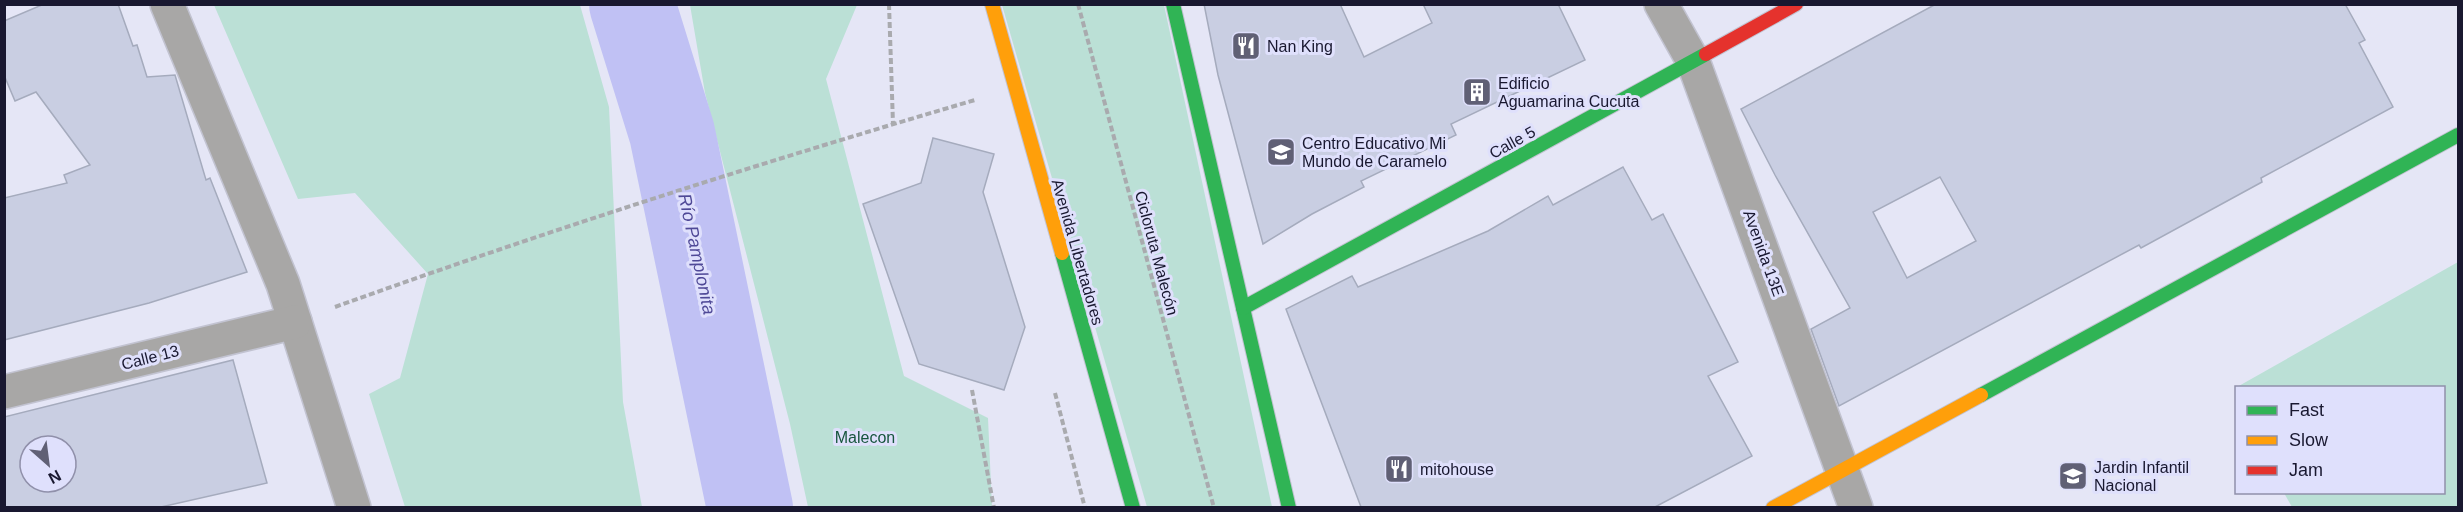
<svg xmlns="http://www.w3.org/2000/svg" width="2463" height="512" font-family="Helvetica,sans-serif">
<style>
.green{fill:#bbe0d6}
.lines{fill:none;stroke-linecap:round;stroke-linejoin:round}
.river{stroke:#c0c1f4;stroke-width:86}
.building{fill:#c9cee2;stroke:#a5abbd;stroke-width:1.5;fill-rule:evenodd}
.street-casing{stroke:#c2c3d1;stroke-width:36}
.fast-casing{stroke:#c2c3d1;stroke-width:16}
.slow-casing{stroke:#c2c3d1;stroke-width:16}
.jam-casing{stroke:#c2c3d1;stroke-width:16}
.path{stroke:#a9aaae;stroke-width:4;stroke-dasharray:6 3;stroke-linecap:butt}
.street{stroke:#a8a7a6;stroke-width:33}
.fast{stroke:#30b455;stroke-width:14}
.slow{stroke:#ff9f0a;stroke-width:14}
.jam{stroke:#e5322d;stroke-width:14}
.labels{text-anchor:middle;stroke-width:6;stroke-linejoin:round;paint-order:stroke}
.poi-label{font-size:16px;fill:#191830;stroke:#dfe0fc;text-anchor:start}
.street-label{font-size:16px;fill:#191830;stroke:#dfe0fc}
.park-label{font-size:16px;fill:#16553d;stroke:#dfe0fc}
.water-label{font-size:18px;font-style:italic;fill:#4f4997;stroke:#dfe0fc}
</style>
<rect width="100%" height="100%" fill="#e5e6f6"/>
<g class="green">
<path d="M214,5H580L609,107L623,402L642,507H405L369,394L400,378L428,274L355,193L298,199Z"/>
<path d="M690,5H857L826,79L904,376L988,418L992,507H808L790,424L705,93Z"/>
<path d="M1002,5H1164L1272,507H1147Z"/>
<path d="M2458,262V507H2292L2284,493L2444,492V388L2237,387Z"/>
</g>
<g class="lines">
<path class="river" d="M632,4L672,133L750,508"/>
</g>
<g class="building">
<path d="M44,4H118L133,46L137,45L147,77L175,75L206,180L210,178L247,272L149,303L4,340V198L67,183L64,175L90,165L36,92L15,101L4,75V21Z"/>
<path d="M1204,4H1340L1364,57L1432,23L1423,4H1558L1585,60L1451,124L1456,135L1361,181L1364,187L1312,214L1263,244L1218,75Z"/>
<path d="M1936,4H2345L2365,40L2359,43L2393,107L2261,178L2262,182L2141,248L2139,245L1839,406L1811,329L1850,308L1775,175L1741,109ZM1940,177L1976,241L1907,278L1873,212Z"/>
<path d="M933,138L994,154L983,192L1025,327L1004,390L919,364L863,204L921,183Z"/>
<path d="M1623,167L1652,220L1663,214L1738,362L1708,376L1752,456L1655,507H1361L1286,309L1352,276L1358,287L1488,231L1548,196L1553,205Z"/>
<path d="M233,360L267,483L161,507H4V417ZM30,446H66V482H30Z"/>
</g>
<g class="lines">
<g class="street-casing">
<g id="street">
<path d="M167,4L283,284L354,508"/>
<path d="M1661,4L1693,61L1856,508"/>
<path d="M4,392L295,322"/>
</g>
</g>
<g class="fast-casing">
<g id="fast">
<path d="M1173,4L1289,508"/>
<path d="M1062,253L1133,508"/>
<path d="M1243,308L1706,54"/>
<path d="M1981,395L2458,135"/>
</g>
</g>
<g class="slow-casing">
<g id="slow">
<path d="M992,4L1062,253"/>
<path d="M1773,508L1981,395"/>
</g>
</g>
<g class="jam-casing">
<path id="jam" d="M1706,54L1796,4"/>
</g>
<g class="path">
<path d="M889,4L893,124"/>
<path d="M1078,4L1214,508"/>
<path d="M335,307C546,231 760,163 975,100"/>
<path d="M972,390L994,508"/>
<path d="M1055,393L1085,508"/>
</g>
<use href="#street" class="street"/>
<use href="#fast" class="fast"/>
<use href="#slow" class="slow"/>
<use href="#jam" class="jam"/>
</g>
<defs>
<g id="restaurant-square" transform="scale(1.5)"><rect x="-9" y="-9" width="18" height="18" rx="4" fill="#606075" stroke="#dfe0fc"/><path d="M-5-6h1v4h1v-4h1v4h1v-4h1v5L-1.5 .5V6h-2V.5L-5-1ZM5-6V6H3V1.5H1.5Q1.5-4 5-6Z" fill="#fff"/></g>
<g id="building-square" transform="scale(1.5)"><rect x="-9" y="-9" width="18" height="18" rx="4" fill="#606075" stroke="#dfe0fc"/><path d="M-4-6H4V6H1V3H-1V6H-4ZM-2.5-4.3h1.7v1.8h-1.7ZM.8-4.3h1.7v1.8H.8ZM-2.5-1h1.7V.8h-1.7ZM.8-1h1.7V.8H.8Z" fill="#fff"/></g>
<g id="school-square" transform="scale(1.5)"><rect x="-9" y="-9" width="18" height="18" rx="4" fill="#606075" stroke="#dfe0fc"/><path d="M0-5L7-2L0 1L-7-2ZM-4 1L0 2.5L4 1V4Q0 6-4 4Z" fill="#fff"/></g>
</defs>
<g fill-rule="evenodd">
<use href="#restaurant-square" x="1246" y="46"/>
<use href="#building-square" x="1477" y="92"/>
<use href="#school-square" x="1281" y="152"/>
<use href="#restaurant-square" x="1399" y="469"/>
<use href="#school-square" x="2073" y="476"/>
</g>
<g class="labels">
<g class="poi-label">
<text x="1267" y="52">Nan King</text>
<text x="1498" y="89">Edificio<tspan x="1498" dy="18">Aguamarina Cucuta</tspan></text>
<text x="1302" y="149">Centro Educativo Mi<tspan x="1302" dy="18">Mundo de Caramelo</tspan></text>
<text x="2094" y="473">Jardin Infantil<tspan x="2094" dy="18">Nacional</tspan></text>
<text x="1420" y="475">mitohouse</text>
</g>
<g class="street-label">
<text transform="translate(1512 142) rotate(-29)" y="6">Calle 5</text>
<text transform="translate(1078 252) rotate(74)" y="6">Avenida Libertadores</text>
<text transform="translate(1157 253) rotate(75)" y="6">Cicloruta Malecón</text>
<text transform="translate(1764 253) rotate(70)" y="6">Avenida 13E</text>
<text transform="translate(150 357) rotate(-14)" y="6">Calle 13</text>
</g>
<g class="park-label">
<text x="865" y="443">Malecon</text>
</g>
<g class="water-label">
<text transform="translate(697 254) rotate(78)" y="6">Río Pamplonita</text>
</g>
</g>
<rect width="2463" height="512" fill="none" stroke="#191830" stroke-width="12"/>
<rect x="2235" y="386" width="210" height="108" fill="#dfe0fc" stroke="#9090aa" stroke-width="1.5"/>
<rect x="2247" y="406" width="30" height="9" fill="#30b455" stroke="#9090aa" stroke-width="1.5"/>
<text x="2289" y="416" font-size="18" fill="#191830">Fast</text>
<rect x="2247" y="436" width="30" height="9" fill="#ff9f0a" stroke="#9090aa" stroke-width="1.5"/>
<text x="2289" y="446" font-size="18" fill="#191830">Slow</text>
<rect x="2247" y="466" width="30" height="9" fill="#e5322d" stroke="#9090aa" stroke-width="1.5"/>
<text x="2289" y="476" font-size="18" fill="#191830">Jam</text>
<g transform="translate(48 464) rotate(152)"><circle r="28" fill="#dfe0fc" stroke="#9090aa" stroke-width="1.5"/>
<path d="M0-4.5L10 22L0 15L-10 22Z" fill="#606075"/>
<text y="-9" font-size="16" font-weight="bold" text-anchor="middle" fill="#191830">N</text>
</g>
</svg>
